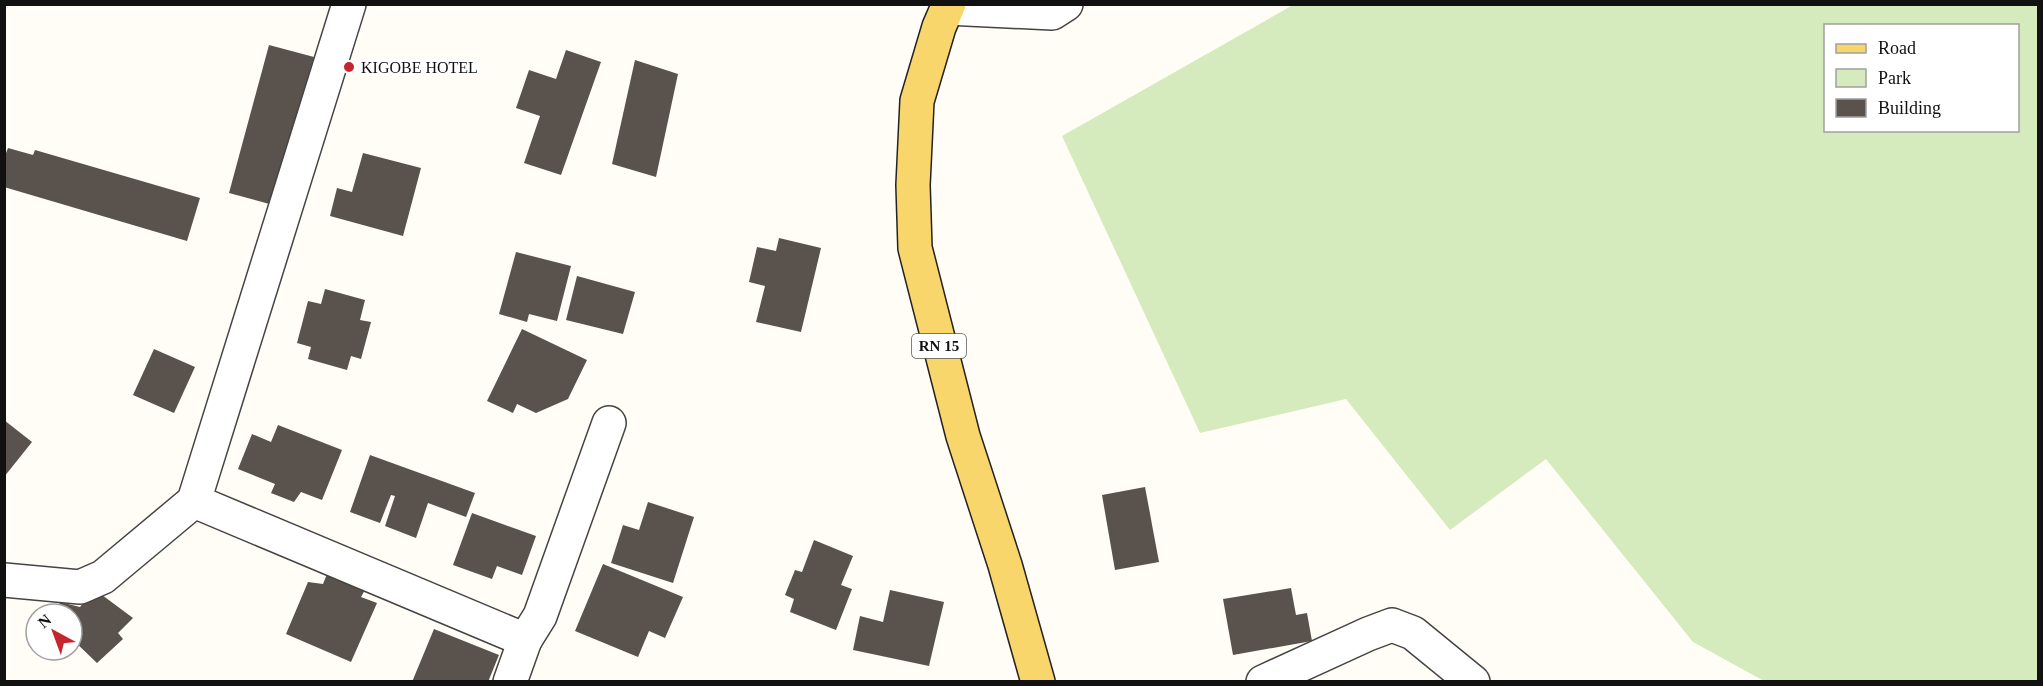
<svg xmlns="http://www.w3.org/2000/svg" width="2043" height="686" font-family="Georgia,serif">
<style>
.green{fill:#d5ebbd;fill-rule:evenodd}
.building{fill:#5a524d}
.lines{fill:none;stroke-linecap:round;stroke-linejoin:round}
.minor-casing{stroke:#444;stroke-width:36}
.major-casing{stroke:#222;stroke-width:36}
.minor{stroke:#fff;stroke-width:33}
.major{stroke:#f9d66b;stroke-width:33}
.poi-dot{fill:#c4262e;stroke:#fff;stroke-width:2}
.labels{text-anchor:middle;stroke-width:6;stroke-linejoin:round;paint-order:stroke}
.shield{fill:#fff;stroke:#585858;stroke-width:1.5}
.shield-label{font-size:15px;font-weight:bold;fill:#111}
.poi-label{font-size:16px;fill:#111;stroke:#fff;text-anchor:start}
</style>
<rect width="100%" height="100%" fill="#fffdf5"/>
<path class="green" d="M1293,5H2038V681H1764L1693,642L1546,459L1450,530L1346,399L1200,433L1062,136ZM1826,26H2018V130H1826Z"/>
<g class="building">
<path d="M269,45L314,57L273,205L229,193Z"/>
<path d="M566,50L601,62L561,175L524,163L540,116L516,108L529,70L556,79Z"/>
<path d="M635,60L678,74L656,177L612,164Z"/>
<path d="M8,148L33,155L35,150L200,198L187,241L4,187V158Z"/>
<path d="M363,153L421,168L403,236L330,216L337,188L352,192Z"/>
<path d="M779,238L821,248L801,332L756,322L765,286L749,282L757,247L776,251Z"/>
<path d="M516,252L571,266L557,321L529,314L527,322L499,314Z"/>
<path d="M577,276L635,292L623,334L566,320Z"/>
<path d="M325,289L365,300L360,320L371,322L361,359L351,356L347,370L308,359L311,347L297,343L308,301L321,304Z"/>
<path d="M522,329L587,360L568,399L536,413L517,404L513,413L487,401Z"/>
<path d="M154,349L195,367L174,413L133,395Z"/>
<path d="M4,420L32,442L4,477Z"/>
<path d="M278,425L342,450L322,500L301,492L294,502L271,493L275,484L238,469L252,434L271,442Z"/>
<path d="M370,455L475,493L466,517L428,503L416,538L385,526L395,496L391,495L380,523L350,512Z"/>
<path d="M1145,487L1159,562L1115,570L1102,495Z"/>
<path d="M648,502L694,517L673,583L611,563L623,525L639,530Z"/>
<path d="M472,513L536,536L522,575L497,566L492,579L453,565Z"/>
<path d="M814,540L853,556L841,585L852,589L836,630L790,612L794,599L785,595L795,570L802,572Z"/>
<path d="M603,564L683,597L665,638L649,631L638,657L575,631Z"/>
<path d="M327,574L365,590L361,597L377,603L351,662L286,634L308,582L323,584Z"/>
<path d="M1291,588L1296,615L1307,613L1312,641L1233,655L1223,599Z"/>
<path d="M94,589L133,618L118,633L123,639L97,663L72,639V614H55L60,602L80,607Z"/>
<path d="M890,590L944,602L929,666L853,650L860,616L883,622Z"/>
<path d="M434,629L499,655L488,682H412Z"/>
</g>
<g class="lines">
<g class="minor-casing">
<g id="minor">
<path d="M947,8L1052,13L1066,4"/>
<path d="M194,501L525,640"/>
<path d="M4,580L80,587L103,577L194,501L349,4"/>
<path d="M510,682L525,640L540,616L609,423"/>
<path d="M1263,682L1368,634L1392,625L1413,633L1473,682"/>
</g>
</g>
<g class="major-casing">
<path id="major" d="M949,4L939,27L917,101L913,185L915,248L963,436L1005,565L1038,682"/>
</g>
<use href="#minor" class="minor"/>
<use href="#major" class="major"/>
</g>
<circle class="poi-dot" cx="349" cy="67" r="6"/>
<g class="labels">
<rect class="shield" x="912" y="334" width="54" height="24" rx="4.5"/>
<g class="shield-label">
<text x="939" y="351">RN 15</text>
</g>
<g class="poi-label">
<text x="361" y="73">KIGOBE HOTEL</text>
</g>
</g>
<rect width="2043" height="686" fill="none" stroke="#111111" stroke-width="12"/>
<rect x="1824" y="24" width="195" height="108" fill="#ffffff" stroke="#a0a0a0" stroke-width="1.5"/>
<rect x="1836" y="44" width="30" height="9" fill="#f9d66b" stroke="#a0a0a0" stroke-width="1.5"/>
<text x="1878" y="54" font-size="18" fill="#111111">Road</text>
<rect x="1836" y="69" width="30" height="18" fill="#d5ebbd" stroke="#a0a0a0" stroke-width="1.5"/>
<text x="1878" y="84" font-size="18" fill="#111111">Park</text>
<rect x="1836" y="99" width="30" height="18" fill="#5a524d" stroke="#a0a0a0" stroke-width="1.5"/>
<text x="1878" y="114" font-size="18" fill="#111111">Building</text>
<g transform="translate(54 632) rotate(319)"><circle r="28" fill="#ffffff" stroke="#a0a0a0" stroke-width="1.5"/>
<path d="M0-4.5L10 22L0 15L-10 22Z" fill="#c4262e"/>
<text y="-9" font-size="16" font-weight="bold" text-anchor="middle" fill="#111111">N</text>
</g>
</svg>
